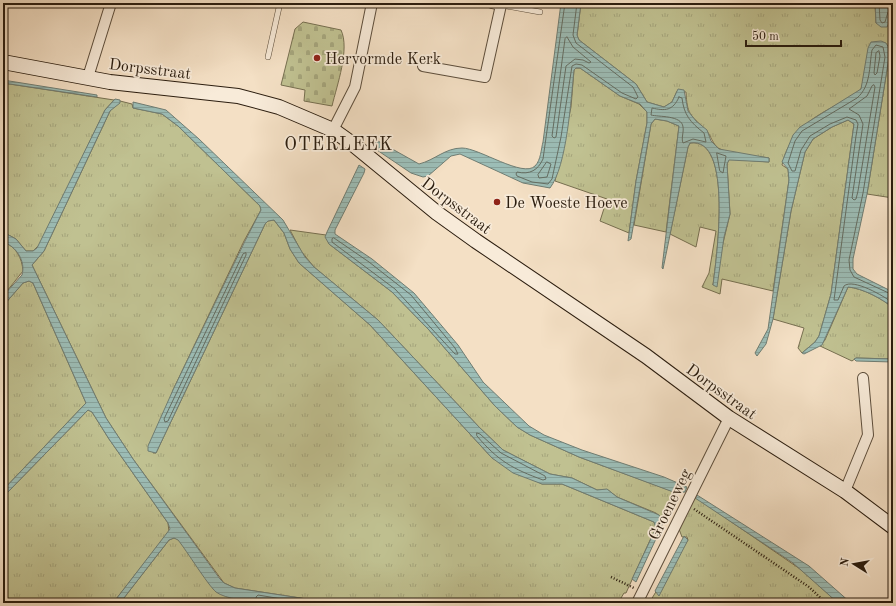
<svg xmlns="http://www.w3.org/2000/svg" width="896" height="606" font-family="'Old Standard TT',serif">
<style>
.grass{fill:url(#grass-tufts);stroke:#766f50}
.cemetery{fill:url(#cemetery-stones);stroke:#766f50}
.water{fill:url(#water-rules);stroke:#6f7d73}
.lines{fill:none;stroke-linecap:round;stroke-linejoin:round}
.shore{stroke:#646d62;stroke-width:1}
.lane-casing{stroke:#5d4e3c;stroke-width:6}
.street-casing{stroke:#5d4e3c;stroke-width:12}
.secondary-casing{stroke:#2b1d0f;stroke-width:16}
.path{stroke:#2b1d0f;stroke-width:2.5;stroke-dasharray:1 2;stroke-linecap:butt}
.lane{stroke:#f8ebd9;stroke-width:5}
.street{stroke:#f8ebd9;stroke-width:10}
.secondary{stroke:#f8ebd9;stroke-width:14}
.poi-dot{fill:#8f2418;stroke:#f8ebd9;stroke-width:1.5}
.labels{text-anchor:middle;stroke-width:3.5;stroke-linejoin:round;paint-order:stroke}
.poi-label{font-size:16px;fill:#2b1d0f;stroke:#f8ebd9;text-anchor:start}
.street-label{font-size:16px;fill:#2b1d0f;stroke:#f8ebd9}
.quarter-label{font-size:18px;letter-spacing:1px;fill:#2b1d0f;stroke:#f8ebd9}
</style>
<defs>
<pattern id="grass-tufts" width="24" height="20" patternUnits="userSpaceOnUse"><rect width="24" height="20" fill="#c0c191"/><path d="M3 7l-1-3M5 7V3M7 7l1-3M15 17l-1-3M17 17v-4M19 17l1-3" fill="none" stroke="#a5a57c"/></pattern>
<pattern id="cemetery-stones" width="16" height="16" patternUnits="userSpaceOnUse"><rect width="16" height="16" fill="#c0c191"/><path d="M2 7V4a2 2 0 0 1 4 0v3zM10 15v-3a2 2 0 0 1 4 0v3z" fill="#a5a57c"/></pattern>
<pattern id="water-rules" width="6" height="5" patternUnits="userSpaceOnUse"><rect width="6" height="5" fill="#9cbdb6"/><path d="M0 2.5h6" fill="none" stroke="#87a29b"/></pattern>
</defs>
<rect width="100%" height="100%" fill="#f4e0c5"/>
<filter id="stains"><feTurbulence type="fractalNoise" baseFrequency=".005" numOctaves="4"/><feColorMatrix values="0 0 0 0 .2 0 0 0 0 .09 0 0 0 0 .02 0 0 0 .5 -.17"/></filter>
<radialGradient id="worn" r=".72"><stop offset=".6" stop-color="#630" stop-opacity="0"/><stop offset="1" stop-color="#630" stop-opacity=".3"/></radialGradient>
<g class="grass">
<path d="M581,3H875L876,23L891,19L893,3V198L867,194L889,57L863,82L861,89L854,95C820,115 792,123 782,165L788,169L789,180L773,291L722,279L720,294L702,287L709,273L716,231L700,227L696,247L670,234L688,147L690,143C734,136 716,261 713,285L730,214L727,164L729,159L769,162V158C757,156 725,154 717,147C711,141 710,133 705,129C690,115 687,114 686,92L677,91L672,102L664,107L647,102L636,84L579,40L577,36Z"/>
<path d="M576,68H580L620,96L639,104L647,112V123L636,181L629,233L600,221L607,199L555,181L571,107L574,70Z"/>
<path d="M3,83L114,100L105,110L41,243L33,251H26L16,239L3,232Z"/>
<path d="M120,101L132,104L133,108L162,114L178,126L260,206L261,210L244,241L173,390L153,453H156L265,224L268,221L274,220L284,233L290,249L299,263L370,325L492,458L542,484H562L654,522L656,527L626,593H624L618,603H333L235,588L224,583L133,459L106,418L32,265L44,251L110,111Z"/>
<path d="M655,119L667,121L679,126L666,232L634,225L650,130L651,124Z"/>
<path d="M848,120L854,124L831,294L819,336L815,342L802,353L798,348L804,328L773,319L791,211L805,152L813,139L832,127Z"/>
<path d="M290,230L326,235L329,244L392,292L429,330L495,406L517,427L530,435L579,457L677,493L662,518L656,513L617,497L608,490H597L572,478L550,474L503,450L479,427L378,320L314,267L301,251Z"/>
<path d="M3,242C16,246 22,258 23,271L3,296Z"/>
<path d="M29,281L33,283L86,403L3,490V306L23,283Z"/>
<path d="M848,287C862,288 883,299 893,308V359L856,358L852,361L820,346L825,340Z"/>
<path d="M88,410L92,412L109,439L168,523L169,532L113,603H3V497Z"/>
<path d="M695,497L803,571L838,603H649L688,540L687,537H682L679,529Z"/>
<path d="M174,538L178,539L225,596L264,603H120L169,540Z"/>
</g>
<path class="cemetery" d="M303,22L341,30C350,49 337,85 332,106L304,101L305,90L281,85L295,29Z"/>
<g class="water">
<path d="M561,3H581L577,35L579,40L636,84L647,102L664,107L672,102L678,89L684,90L688,111L696,121L707,130L711,141L719,149L769,158V162L729,160L727,164L730,214L724,237L717,287L713,285C716,261 734,136 690,143L688,147L663,269L662,268L679,126L667,121L655,119L651,124L631,239L628,241L636,181L647,123V112L640,104L620,96L580,68H576L574,70C571,99 567,166 550,188L523,183L460,154L451,156L428,176L423,177L411,173L374,148L373,144L378,141L419,164C435,160 445,148 462,148C479,148 523,178 535,166C541,160 541,149 543,142Z"/>
<path d="M875,3H892L891,19L887,27H881L876,23Z"/>
<path d="M881,41L886,43L889,48V57L867,194L853,259V269L857,274L893,292V308C883,299 862,288 848,287L822,345L804,354L802,353L815,342L819,336L831,294L854,124L848,120L832,127L813,139L805,152L791,211L773,319L766,344L757,356L755,353L768,329L789,180L788,169L782,162L793,135L800,127L861,89L868,48L871,42Z"/>
<path d="M3,80L97,95V97L3,83Z"/>
<path d="M115,99L120,100V103L110,111L44,251L32,265L106,418L133,459L220,579L224,583L235,588L333,603C308,603 235,606 216,592C207,584 187,551 178,540L174,538L169,540L120,603H113L170,529L168,523L109,439L92,412L88,410L3,497V490L86,403L33,283L29,281L23,283L3,306V296L22,275C26,261 16,246 3,242V232L16,239L26,251H33L37,248L105,110Z"/>
<path d="M133,102L166,110L199,139L283,220L305,257L314,267L378,320L479,427L503,450L550,474L572,478L597,490L607,489L617,497L659,515L663,521L661,528L636,582L632,579L656,528L654,522L562,484H542L513,473L492,458L370,325L299,263L290,249L284,233L274,220L268,221L265,224L156,453L148,451V446L173,390L245,241L261,210L260,206L178,126L162,114L133,108Z"/>
<path d="M359,165L365,169L364,173L335,230V234L372,259L414,293L458,345L483,382L529,426L544,435L582,450L664,477L687,487L685,492L676,493L579,457L530,435L517,427L495,406L429,330L392,292L329,244L325,237L327,232Z"/>
<path d="M856,358L893,359V362L856,361L854,359Z"/>
<path d="M697,495L809,566L851,603H838L793,563L695,498Z"/>
<path d="M684,536L688,540L659,596L655,591Z"/>
</g>
<g class="lines">
<g class="shore">
<path d="M565,3L543,159C538,170 530,175 517,172L516,174L517,176L532,182L548,184L552,179L561,137L572,66L576,64L582,65L622,93L636,99L638,97L633,87L576,43L573,35L577,3"/>
<path d="M879,3L880,20L882,23L885,22L888,12L893,10"/>
<path d="M567,37L573,47L591,62L589,63L583,60L575,59L566,66L556,137L554,138L552,136L565,39Z"/>
<path d="M879,51L880,56L877,73L875,75L874,73L876,53Z"/>
<path d="M874,85L875,87L858,191L856,199L854,200L852,198L863,124L859,115L849,109L867,96L872,86Z"/>
<path d="M679,97L682,98C684,115 690,122 704,133L706,142L693,139L683,143C681,138 684,132 683,127C682,115 658,117 651,115L652,108C665,111 673,111 679,97Z"/>
<path d="M717,153L726,156L723,173L720,171Z"/>
<path d="M547,162L551,164L547,177L539,178L538,175Z"/>
<path d="M334,238L369,262L411,295L455,348L458,354H455L395,289L332,242V239Z"/>
<path d="M246,253V255L168,421L165,422L164,419L243,254Z"/>
<path d="M893,295L854,277L850,270L849,260L863,193L885,57L883,47L876,45L872,50C869,67 871,86 857,98L802,131L795,141L788,163L792,171H795L801,150L810,136L830,124L847,117L856,120L858,124L856,136L834,300H838L844,286C853,278 884,296 893,303"/>
<path d="M477,433L480,434L501,453L545,476L546,479L543,480C513,469 498,461 477,436Z"/>
<path d="M257,603L256,597L258,595L306,603"/>
</g>
<g class="lane-casing">
<g id="lane">
<path d="M501,5L540,12"/>
<path d="M268,57L280,3"/>
</g>
</g>
<g class="street-casing">
<g id="street">
<path d="M423,66L485,77L501,5L492,3"/>
<path d="M88,77L111,3"/>
<path d="M333,130L355,87L372,3"/>
<path d="M845,491L868,435L863,378"/>
<path d="M637,603L729,418"/>
</g>
</g>
<g class="secondary-casing">
<path id="secondary" d="M3,62L110,82L238,96L279,107L333,130L354,145L437,213L476,241L646,356L729,418L845,491L893,527"/>
</g>
<g class="path">
<path d="M694,509L809,587L826,603"/>
<path d="M611,577L634,588"/>
<path d="M651,599L657,603"/>
</g>
<use href="#lane" class="lane"/>
<use href="#street" class="street"/>
<use href="#secondary" class="secondary"/>
</g>
<g class="poi-dot">
<circle cx="317" cy="58" r="4"/>
<circle cx="497" cy="202" r="4"/>
</g>
<g class="labels">
<g class="poi-label">
<text x="325" y="64">Hervormde Kerk</text>
<text x="505" y="208">De Woeste Hoeve</text>
</g>
<g class="street-label">
<text transform="translate(150 68) rotate(7)" y="6">Dorpsstraat</text>
<text transform="translate(457 205) rotate(37)" y="6">Dorpsstraat</text>
<text transform="translate(722 391) rotate(36)" y="6">Dorpsstraat</text>
<text transform="translate(669 504) rotate(-64)" y="6">Groeneweg</text>
</g>
<g class="quarter-label">
<text x="339" y="150">OTERLEEK</text>
</g>
</g>
<rect width="896" height="606" fill="none" stroke="#f4e0c5" stroke-width="16"/>
<rect x="4" y="4" width="888" height="598" fill="none" stroke="#2b1d0f" stroke-width="2"/>
<rect x="8" y="8" width="880" height="590" fill="none" stroke="#2b1d0f"/>
<g transform="translate(854 564) rotate(281)" stroke="#f8ebd9" stroke-width="3" paint-order="stroke">
<path d="M0-3L7 15L0 10L-7 15Z" fill="#2b1d0f"/>
<text y="-6" font-size="11" font-weight="bold" text-anchor="middle" fill="#2b1d0f">N</text>
</g>
<path d="M746 40v6h95v-6" fill="none" stroke="#2b1d0f" stroke-width="2"/>
<text x="752" y="40" font-size="12" fill="#2b1d0f" stroke="#f8ebd9" stroke-width="3" paint-order="stroke">50 m</text>
<rect width="100%" height="100%" filter="url(#stains)"/>
<rect width="100%" height="100%" fill="url(#worn)"/>
</svg>
